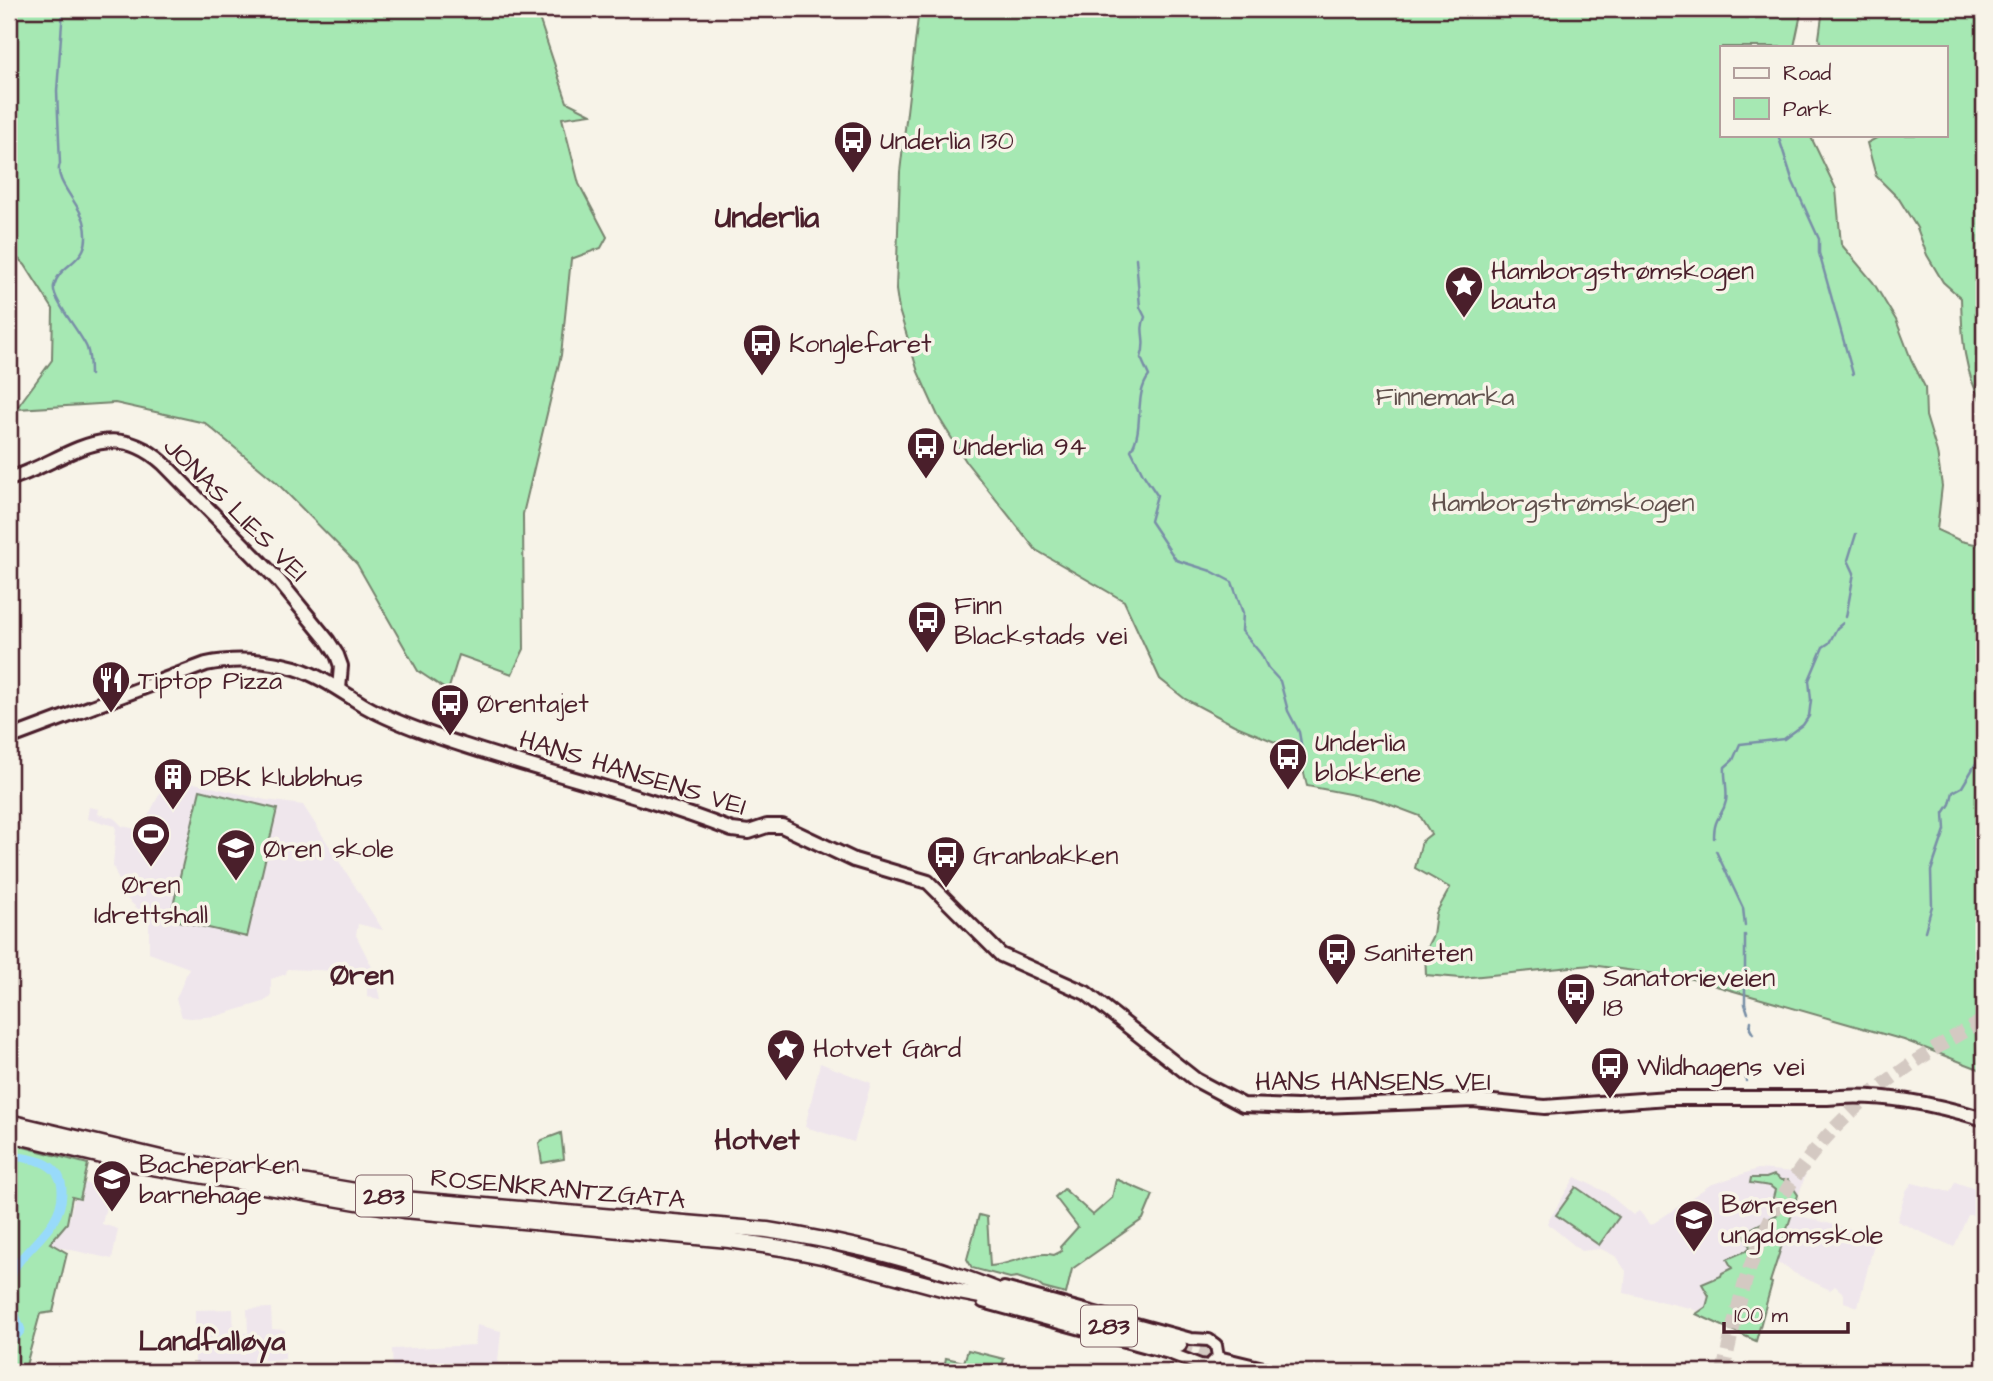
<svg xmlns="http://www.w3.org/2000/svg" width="1993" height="1381" font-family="'Architects Daughter',sans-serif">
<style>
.built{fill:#efe6ec}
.green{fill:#a6e8b3;stroke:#78846f;stroke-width:2}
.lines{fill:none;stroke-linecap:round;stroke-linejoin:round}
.stream{stroke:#798fa7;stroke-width:2.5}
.canal{stroke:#98dafa;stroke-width:9}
.primary-tunnel{stroke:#d4c9c2;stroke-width:14;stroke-dasharray:14 7;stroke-linecap:butt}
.tertiary-casing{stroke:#4a1f2b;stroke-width:16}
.secondary-casing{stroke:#4a1f2b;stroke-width:18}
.primary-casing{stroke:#4a1f2b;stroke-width:19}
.tertiary{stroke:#f7f3e8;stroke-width:10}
.secondary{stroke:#f7f3e8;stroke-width:12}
.primary{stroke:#f7f3e8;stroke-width:14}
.labels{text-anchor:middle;stroke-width:7;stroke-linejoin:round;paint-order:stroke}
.shield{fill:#f7f3e8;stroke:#7e5f64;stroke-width:2}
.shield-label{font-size:24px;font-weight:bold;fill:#4a1f2b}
.poi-label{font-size:26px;fill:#4a1f2b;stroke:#f7f3e8;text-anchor:start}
.park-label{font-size:26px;fill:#61514d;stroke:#f7f3e8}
.street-label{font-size:26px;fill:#4a1f2b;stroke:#f7f3e8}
.neighbourhood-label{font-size:28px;font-weight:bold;fill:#4a1f2b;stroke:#f7f3e8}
.quarter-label{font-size:30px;font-weight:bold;fill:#4a1f2b;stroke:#f7f3e8}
</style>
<rect width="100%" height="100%" fill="#f7f3e8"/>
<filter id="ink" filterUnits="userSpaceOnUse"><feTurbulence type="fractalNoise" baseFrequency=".0143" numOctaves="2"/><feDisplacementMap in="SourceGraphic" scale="14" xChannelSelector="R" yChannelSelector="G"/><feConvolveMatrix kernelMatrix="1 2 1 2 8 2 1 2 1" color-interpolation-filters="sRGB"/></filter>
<g filter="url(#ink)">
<g class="built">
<path d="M177,779L266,800L303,805L383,930L358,924L356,935L373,969L380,999L367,997V972L287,969L286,974L271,979V997L263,1002L217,1016L191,1018L182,1017L176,999L189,968L149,953V919L126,898L113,866L116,826L87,819L89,807L99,809L98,814L114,818L122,826L141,830L162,789L174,787Z"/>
<path d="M820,1063L871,1083L854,1142L805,1127Z"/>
<path d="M1758,1169L1806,1173L1781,1248L1793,1214L1876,1236L1858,1307L1844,1302V1294L1835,1286L1830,1290L1794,1273L1787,1267L1776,1263L1752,1337L1690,1308L1624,1293L1626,1271L1615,1256L1601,1249L1581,1251L1547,1223L1575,1177L1606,1192L1633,1215L1639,1211L1651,1225L1710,1185Z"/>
<path d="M1955,1182L1984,1192V1214L1968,1215L1954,1247L1897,1221L1906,1191L1912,1183L1950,1192Z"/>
<path d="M84,1183L110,1188L102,1224L118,1229L112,1259L58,1247L51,1243L68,1223L74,1199L81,1200Z"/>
<path d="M271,1308L272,1329L285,1330V1359L255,1361V1369L195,1364V1310L233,1309L234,1334H236V1329H243L244,1333H248L247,1309Z"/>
<path d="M477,1325L501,1331L497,1372H393L392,1349L475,1345Z"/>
</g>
<g class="green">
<path d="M9,9H536L567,102L591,114L562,118L579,184L607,237L601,248L571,259L561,355L523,514L524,649L512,674L459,655L448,691L418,671L357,564L276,482L205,423L115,403L16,409L52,360L53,309L25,265L9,250Z"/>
<path d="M919,9H1802L1794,47H1722V135H1810L1836,189L1841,244L1873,282L1896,320L1911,359L1925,387L1926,416L1937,452L1942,486L1937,530L1961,541L1984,546V1071L1904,1040L1692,979L1591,965L1461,978L1426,975L1425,951L1433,935L1436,913L1450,888L1415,868L1422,841L1431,834L1420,816L1375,799L1307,786L1299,752L1234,725L1185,699L1160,679L1124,601L1036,550L967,463L938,416L918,372L899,310L896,290L900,172Z"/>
<path d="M1823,9H1984V66L1981,84L1984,87V407C1963,371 1962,338 1961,298L1943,282L1927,255L1917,228L1899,199L1876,176L1867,143L1882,135H1946V47H1821L1819,38Z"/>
<path d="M200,790L277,809L247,937L170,919Z"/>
<path d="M561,1133L564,1159L542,1163L539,1144L542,1140Z"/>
<path d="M9,1143L88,1164L80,1199L72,1197L67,1223L50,1243L67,1253L53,1312L40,1314L25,1369L9,1365Z"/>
<path d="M1774,1175L1781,1180H1788L1798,1195L1770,1282L1772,1283L1756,1341L1696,1314L1706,1307L1709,1296L1702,1284L1721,1276L1722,1273L1732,1268L1727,1259L1748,1250L1750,1247L1744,1234L1745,1232L1778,1214L1772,1202L1775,1190L1770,1186L1750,1183L1751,1178H1766Z"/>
<path d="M1116,1179L1153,1195L1143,1219L1072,1269L1066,1294L1043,1288L1038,1284L1017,1277L1010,1278L972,1268L967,1259L979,1215L987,1217L990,1266C1010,1265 1035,1250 1054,1255L1062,1251L1060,1247L1078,1227L1055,1197L1064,1189L1093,1215L1112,1198Z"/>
<path d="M1576,1187L1619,1217L1599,1245L1556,1215Z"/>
<path d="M968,1350L1004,1359L1000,1372H943L946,1358L964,1362Z"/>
</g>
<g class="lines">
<g class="stream">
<path d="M63,9L57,91L60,164C53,179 79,203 84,221C95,264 60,260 54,286C51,299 81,333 87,348C90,356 90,366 90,375"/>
<path d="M1778,135L1793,182L1819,239V253L1853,374"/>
<path d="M1136,258L1140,307L1145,317C1138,334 1148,339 1141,358L1149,376C1133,396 1145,429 1131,450L1143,474L1157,495L1150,521L1176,560L1211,571L1232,582L1243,613L1242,631L1261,654L1268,668L1280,681L1288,711L1299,732L1305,767"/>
<path d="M1846,617L1854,573L1848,560L1856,534"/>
<path d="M1714,838C1714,815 1723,817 1726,801C1728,792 1724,777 1725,767L1733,760L1740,744L1784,739L1803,725L1809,716L1811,700L1809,680L1823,647L1829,643L1837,628L1843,623"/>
<path d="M1716,851L1743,908L1745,926"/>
<path d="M1925,931L1932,906L1931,871L1945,830L1944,813L1950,804L1953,792L1962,787L1984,750"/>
<path d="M1745,935V1004L1748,1013"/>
<path d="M1751,1021L1750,1029L1753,1034"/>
<path d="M1746,1081V1075"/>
</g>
<g class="canal">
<path d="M9,1155C21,1158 35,1158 46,1164C57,1170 62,1179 62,1191C63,1223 34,1241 17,1264C13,1270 11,1277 9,1284"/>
<path d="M9,1299L21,1330L15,1337H9"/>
</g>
<g class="primary-tunnel">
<path d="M1179,1345L1228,1359"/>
<path d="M1723,1372C1732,1333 1740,1292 1755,1254C1798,1141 1882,1076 1984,1020"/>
</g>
<g class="tertiary-casing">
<g id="tertiary">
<path d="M983,1302L1169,1353L1200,1365L1209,1366L1218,1357L1216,1345L1209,1340L1191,1339L1004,1288"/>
<path d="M1218,1357L1280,1372"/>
</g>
</g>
<g class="secondary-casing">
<g id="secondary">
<path d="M9,479C65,462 108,413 163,463L279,581L328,641L337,655L341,666L339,689"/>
<path d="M9,738L206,664C234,658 267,660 295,668C321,676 342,692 365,706C386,718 410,727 433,735C532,770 635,792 732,830L749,832L767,826H782L854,860L928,882L1001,955L1086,993L1196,1080L1243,1105L1297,1107L1473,1100L1545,1107L1668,1098H1827C1879,1092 1934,1104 1984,1119"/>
</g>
</g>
<g class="primary-casing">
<g id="primary">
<path d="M9,1122L165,1159L403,1199L767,1230C851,1243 933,1263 1011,1296"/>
<path d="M9,1134L140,1165L404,1210L729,1240L782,1248L826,1257L949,1290L1038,1307L1179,1345"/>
</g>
</g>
<use href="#tertiary" class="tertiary"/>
<use href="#secondary" class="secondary"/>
<use href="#primary" class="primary"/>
</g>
</g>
<defs>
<g id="bus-pin" transform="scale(2.0125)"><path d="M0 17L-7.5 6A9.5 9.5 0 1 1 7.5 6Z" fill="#4a1f2b" stroke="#f7f3e8"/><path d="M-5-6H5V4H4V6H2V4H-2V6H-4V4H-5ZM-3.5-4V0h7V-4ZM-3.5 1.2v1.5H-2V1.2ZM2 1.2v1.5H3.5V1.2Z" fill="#fff"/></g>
<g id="sight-pin" transform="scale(2.0125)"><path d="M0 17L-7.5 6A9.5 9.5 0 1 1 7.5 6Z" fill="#4a1f2b" stroke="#f7f3e8"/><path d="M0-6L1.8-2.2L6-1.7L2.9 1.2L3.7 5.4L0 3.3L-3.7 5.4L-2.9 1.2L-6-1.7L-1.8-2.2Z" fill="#fff"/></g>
<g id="restaurant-pin" transform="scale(2.0125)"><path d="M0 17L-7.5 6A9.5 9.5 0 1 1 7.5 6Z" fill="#4a1f2b" stroke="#f7f3e8"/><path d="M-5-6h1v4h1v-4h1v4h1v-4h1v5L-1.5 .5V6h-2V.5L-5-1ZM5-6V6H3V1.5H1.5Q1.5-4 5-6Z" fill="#fff"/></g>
<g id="building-pin" transform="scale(2.0125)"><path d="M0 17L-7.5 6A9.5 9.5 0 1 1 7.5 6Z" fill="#4a1f2b" stroke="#f7f3e8"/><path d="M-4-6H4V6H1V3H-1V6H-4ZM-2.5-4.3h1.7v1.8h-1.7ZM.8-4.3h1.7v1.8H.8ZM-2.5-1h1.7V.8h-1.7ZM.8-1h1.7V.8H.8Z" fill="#fff"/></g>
<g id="stadium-pin" transform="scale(2.0125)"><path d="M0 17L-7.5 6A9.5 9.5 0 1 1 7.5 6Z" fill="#4a1f2b" stroke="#f7f3e8"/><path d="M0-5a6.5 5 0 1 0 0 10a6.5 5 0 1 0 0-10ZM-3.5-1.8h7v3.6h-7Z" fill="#fff"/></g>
<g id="school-pin" transform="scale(2.0125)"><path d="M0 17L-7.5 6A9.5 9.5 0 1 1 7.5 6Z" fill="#4a1f2b" stroke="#f7f3e8"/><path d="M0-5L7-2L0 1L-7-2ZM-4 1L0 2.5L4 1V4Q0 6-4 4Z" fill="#fff"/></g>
</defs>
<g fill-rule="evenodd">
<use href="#bus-pin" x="853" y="140"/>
<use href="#sight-pin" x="1464" y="285"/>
<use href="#bus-pin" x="762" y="343"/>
<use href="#bus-pin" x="926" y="446"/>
<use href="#bus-pin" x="927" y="620"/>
<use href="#restaurant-pin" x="111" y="680"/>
<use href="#bus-pin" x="450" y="703"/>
<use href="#bus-pin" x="1288" y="757"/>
<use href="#building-pin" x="173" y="777"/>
<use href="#stadium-pin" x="151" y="834"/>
<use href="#school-pin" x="236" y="848"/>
<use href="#bus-pin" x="946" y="855"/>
<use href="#bus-pin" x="1337" y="952"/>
<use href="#bus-pin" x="1576" y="992"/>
<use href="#sight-pin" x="786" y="1048"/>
<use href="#bus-pin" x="1610" y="1066"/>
<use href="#school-pin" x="112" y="1179"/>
<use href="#school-pin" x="1694" y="1219"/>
</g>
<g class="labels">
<g class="shield">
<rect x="356" y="1175.5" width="56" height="41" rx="5"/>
<rect x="1081" y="1305.5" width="56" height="41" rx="5"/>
</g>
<g class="shield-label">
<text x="384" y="1204">283</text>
<text x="1109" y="1334">283</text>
</g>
<g class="poi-label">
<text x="880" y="149">Underlia 130</text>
<text x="1491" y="279">Hamborgstrømskogen<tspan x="1491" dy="30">bauta</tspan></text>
<text x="789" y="352">Konglefaret</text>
<text x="953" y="455">Underlia 94</text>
<text x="954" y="614">Finn<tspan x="954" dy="30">Blackstads vei</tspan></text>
<text x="138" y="689">Tiptop Pizza</text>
<text x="477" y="712">Ørentajet</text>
<text x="1315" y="751">Underlia<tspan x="1315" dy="30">blokkene</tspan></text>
<text x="200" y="786">DBK klubbhus</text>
<text x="263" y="857">Øren skole</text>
<text x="973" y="864">Granbakken</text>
<text x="151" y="893" text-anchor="middle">Øren<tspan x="151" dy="30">Idrettshall</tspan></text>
<text x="1364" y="961">Saniteten</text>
<text x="1603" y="986">Sanatorieveien<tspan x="1603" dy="30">18</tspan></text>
<text x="813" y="1057">Hotvet Gård</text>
<text x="1637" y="1075">Wildhagens vei</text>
<text x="139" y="1173">Bacheparken<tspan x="139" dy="30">barnehage</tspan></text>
<text x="1721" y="1213">Børresen<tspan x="1721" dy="30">ungdomsskole</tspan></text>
</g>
<g class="park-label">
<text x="1445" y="405">Finnemarka</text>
<text x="1563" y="511">Hamborgstrømskogen</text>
</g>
<g class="street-label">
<text transform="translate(236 509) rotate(45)" y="9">JONAS LIES VEI</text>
<text transform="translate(633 772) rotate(17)" y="9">HANS HANSENS VEI</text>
<text x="1373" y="1090">HANS HANSENS VEI</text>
<text transform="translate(558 1188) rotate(5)" y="9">ROSENKRANTZGATA</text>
</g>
<g class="neighbourhood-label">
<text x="362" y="984">Øren</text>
<text x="757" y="1149">Hotvet</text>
<text x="212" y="1350">Landfalløya</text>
</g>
<g class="quarter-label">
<text x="767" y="227">Underlia</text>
</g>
</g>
<rect width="1993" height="1381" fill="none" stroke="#f7f3e8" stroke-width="35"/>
<rect x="18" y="18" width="1958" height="1346" fill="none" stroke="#4a1f2b" stroke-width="2.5" filter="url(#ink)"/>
<rect x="1720" y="46" width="228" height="91" fill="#f7f3e8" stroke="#b29e9c" stroke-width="2"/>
<rect x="1734" y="68" width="35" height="10" fill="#f7f3e8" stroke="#b29e9c" stroke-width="2"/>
<text x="1783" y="80" font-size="21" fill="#4a1f2b">Road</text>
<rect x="1734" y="98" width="35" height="21" fill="#a6e8b3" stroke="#b29e9c" stroke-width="2"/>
<text x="1783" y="116" font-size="21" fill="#4a1f2b">Park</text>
<path d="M1724 1322v10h124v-10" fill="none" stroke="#4a1f2b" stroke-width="3.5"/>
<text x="1734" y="1322" font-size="21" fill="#4a1f2b" stroke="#f7f3e8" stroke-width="5" paint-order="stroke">100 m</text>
</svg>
